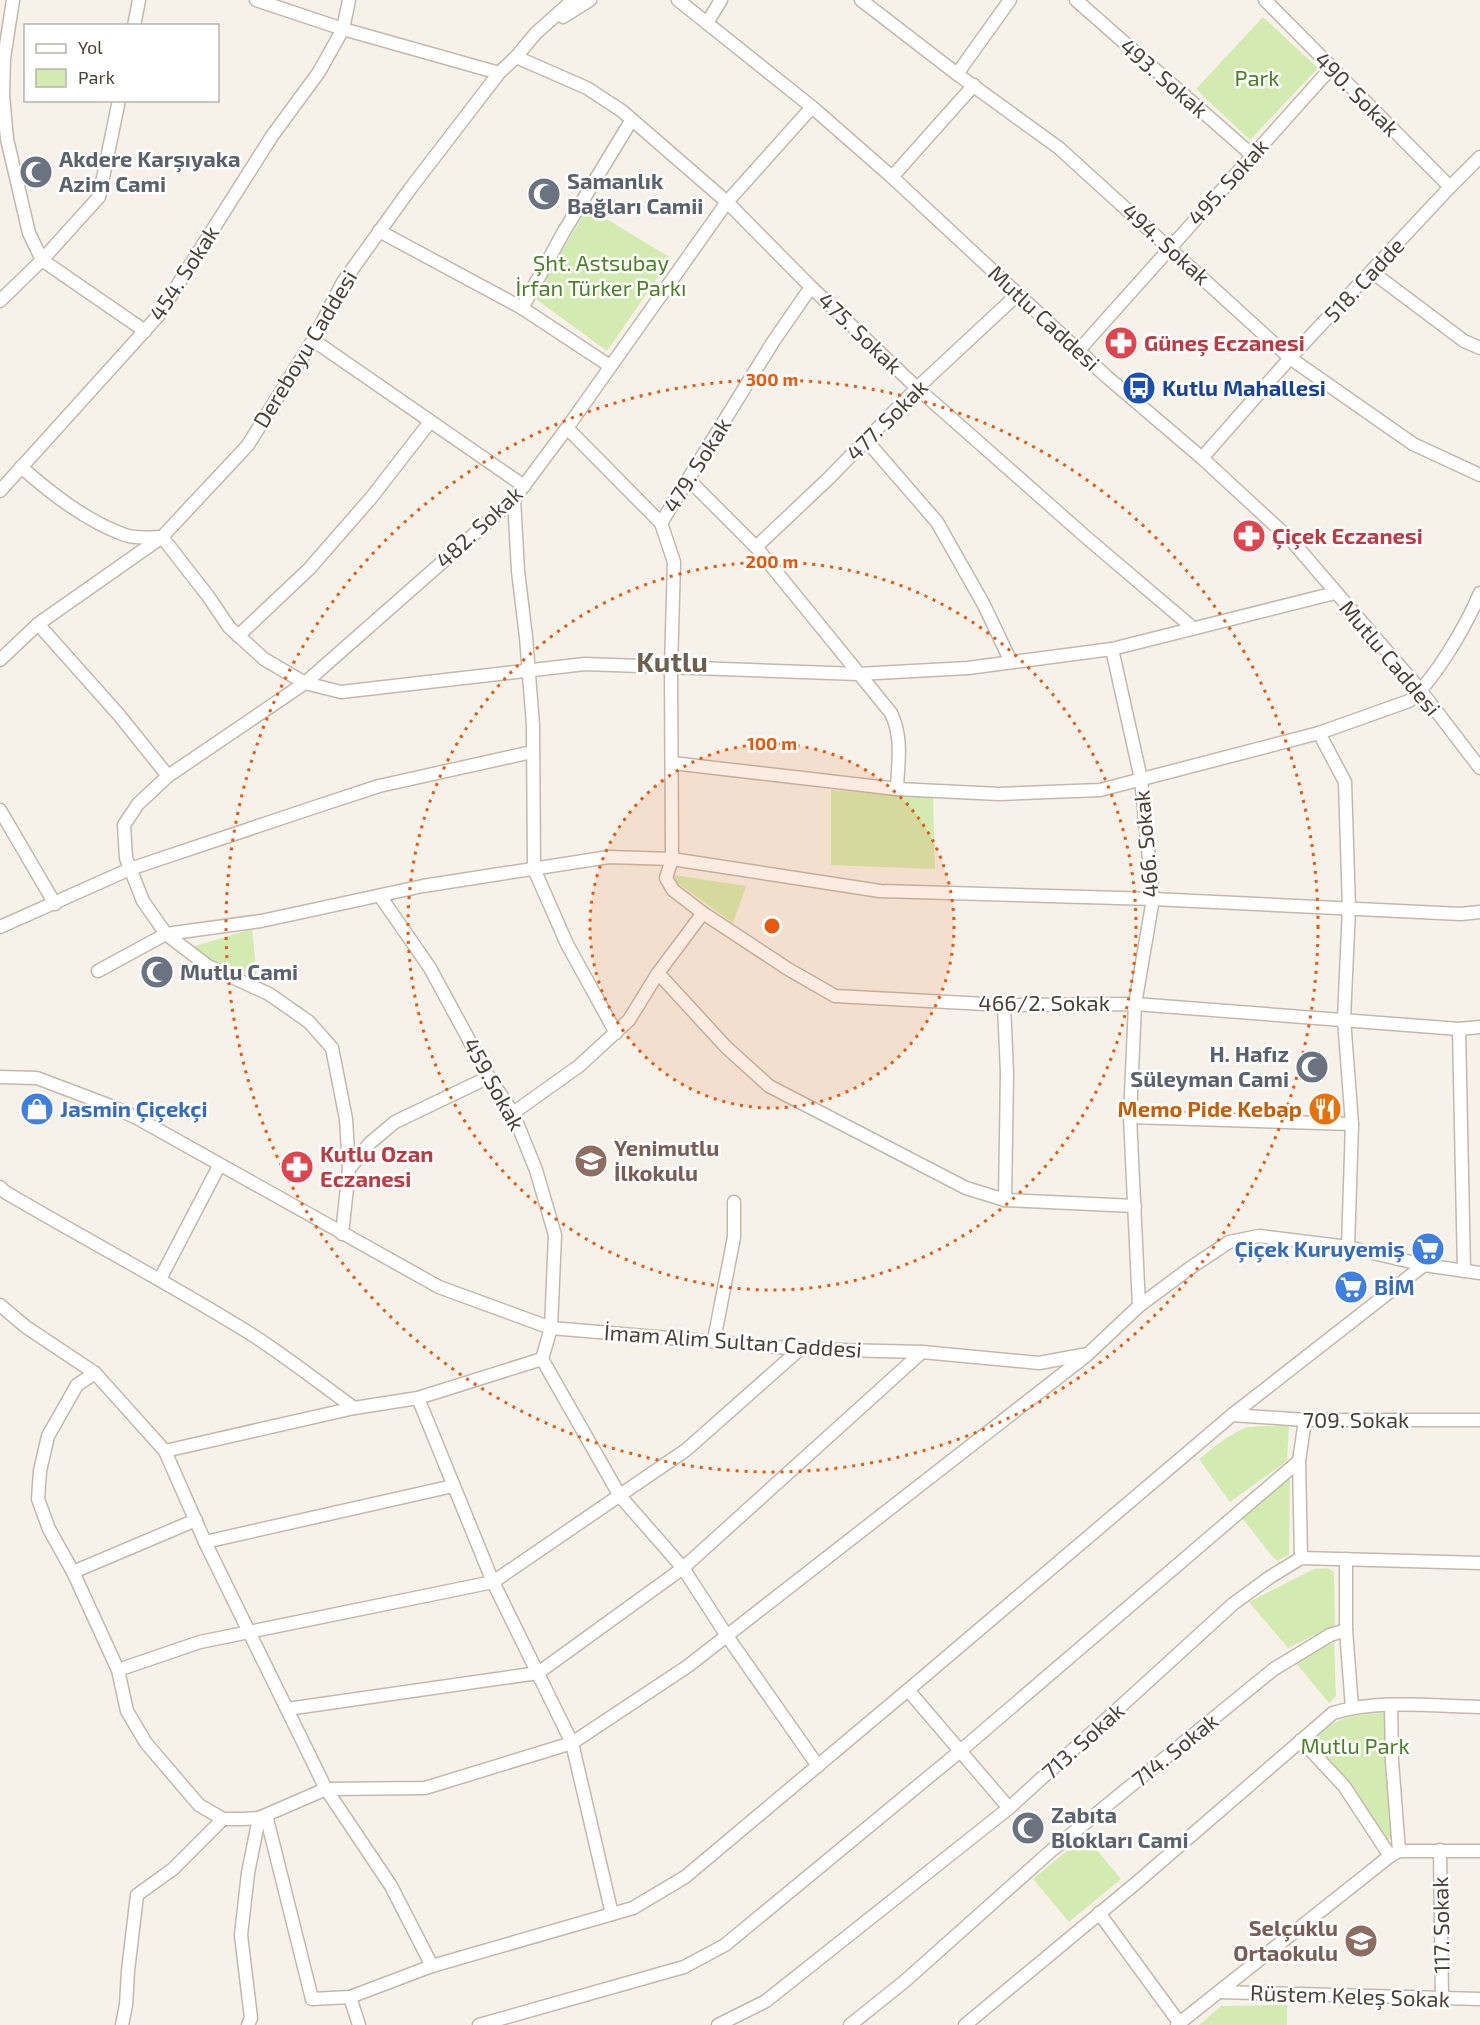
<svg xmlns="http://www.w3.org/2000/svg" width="1480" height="2025" font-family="'Exo 2',sans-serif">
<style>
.green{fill:#d3ebb1}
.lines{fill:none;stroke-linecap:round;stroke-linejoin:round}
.minor-casing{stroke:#c2b9ac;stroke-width:15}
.minor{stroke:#fff;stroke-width:12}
.ring{fill:none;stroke:#e8590c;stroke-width:3;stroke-dasharray:3 6}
.labels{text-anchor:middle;stroke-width:5;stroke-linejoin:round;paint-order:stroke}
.street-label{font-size:22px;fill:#4a4237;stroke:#fff}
.park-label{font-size:22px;fill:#4c8027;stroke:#fff}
.worship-label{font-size:22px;font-weight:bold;fill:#5b616d;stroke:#fff;text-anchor:start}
.health-label{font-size:22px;font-weight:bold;fill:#be3a42;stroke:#fff;text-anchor:start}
.transit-label{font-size:22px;font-weight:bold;fill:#164399;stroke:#fff;text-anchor:start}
.shop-label{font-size:22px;font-weight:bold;fill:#366cbe;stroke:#fff;text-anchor:start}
.food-label{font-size:22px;font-weight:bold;fill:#c56008;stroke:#fff;text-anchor:end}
.education-label{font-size:22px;font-weight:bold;fill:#785e54;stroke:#fff;text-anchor:start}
.district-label{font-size:28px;font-weight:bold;fill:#6e604e;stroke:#fff}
.centre{fill:#e8590c;stroke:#fff;stroke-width:3}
.ring-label{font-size:18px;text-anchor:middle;font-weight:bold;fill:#e8590c;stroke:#fff;stroke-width:5;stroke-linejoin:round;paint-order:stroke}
</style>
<rect width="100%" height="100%" fill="#f6f2ea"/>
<g class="green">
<path d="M1263,17L1318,68L1250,140L1196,89Z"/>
<path d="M588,208L671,258L607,351L533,297Z"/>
<path d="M831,790L933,798L935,869L831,865Z"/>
<path d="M674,875L746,886L733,923L676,882Z"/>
<path d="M252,929L257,977C236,971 208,964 195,946Z"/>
<path d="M1289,1425L1287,1461L1230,1502L1199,1459L1226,1438L1246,1427Z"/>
<path d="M1290,1478L1289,1555L1276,1561L1242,1518Z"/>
<path d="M1314,1569L1327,1568L1334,1572L1335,1625L1288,1648L1249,1602Z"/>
<path d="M1334,1642L1336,1696L1329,1703L1296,1663Z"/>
<path d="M1384,1713L1391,1838L1384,1841L1350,1788L1312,1739C1342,1716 1346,1715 1384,1713Z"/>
<path d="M1085,1836L1121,1879L1069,1922L1033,1879Z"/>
<path d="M1287,2005V2025H1199L1221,2006Z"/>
</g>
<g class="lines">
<g class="minor-casing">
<g id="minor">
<path d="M13,0L4,58L3,95L7,139L29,233L42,260L145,331"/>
<path d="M256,0L343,29L499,73"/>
<path d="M678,0L812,107L892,177L1107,377L1202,458L1292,541L1421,691L1480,768"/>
<path d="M861,0L957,74L1059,148L1290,358L1413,444L1480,475"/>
<path d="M1076,0L1252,155"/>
<path d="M1265,0L1450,187"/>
<path d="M563,17L590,0"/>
<path d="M707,23L721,0"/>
<path d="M134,26L139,0"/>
<path d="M516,57L587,88L622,111L727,202L811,287L917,388L1087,538L1193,628"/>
<path d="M957,74L1010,0"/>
<path d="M892,177L974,85"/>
<path d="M379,231L522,308L610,366"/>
<path d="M1372,272L1464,341L1480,348"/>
<path d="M0,301L42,260L99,197L119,100"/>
<path d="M522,308L563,233L631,121"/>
<path d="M313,340L524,486"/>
<path d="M1079,350L1331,68"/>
<path d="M567,428L661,523L674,562L671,667L672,859L666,878L673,890L703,913L788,969L835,996L1004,1005L1135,1004L1459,1029L1480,1027"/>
<path d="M866,440L937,522L984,605L1011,662"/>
<path d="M1202,458L1290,358L1450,187L1480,157"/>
<path d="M21,467C52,494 86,521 125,535C136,539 151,537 162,537L208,596L229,627L264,659L305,683L341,692L585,664L858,674L968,668L1112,649"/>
<path d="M688,479L756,547L891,713C903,738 898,762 897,789"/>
<path d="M0,491L158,316L272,136L319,72L343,29L349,0"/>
<path d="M514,499L518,571L526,637L533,725L534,869L567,944L616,1033"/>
<path d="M661,523L773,342L811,287"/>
<path d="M756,547L828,479L917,388L1018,294"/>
<path d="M38,624L119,715L168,776"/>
<path d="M238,636L309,569L371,498L430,422"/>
<path d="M0,660L38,624L162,537L248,445L313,340L343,282L410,189L499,73L516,57L536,33L573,0"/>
<path d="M1319,733L1345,782L1349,908L1344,1019L1352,1124L1348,1247"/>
<path d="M672,763L897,789L999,794L1100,790L1319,733L1409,701C1435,680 1467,624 1480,593"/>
<path d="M0,810L55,904"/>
<path d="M380,896L430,968L489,1077L513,1113L536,1170L555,1235L551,1328L542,1359L620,1496L683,1568L727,1636L818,1766"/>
<path d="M0,927L130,869L321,805L379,786L532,752"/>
<path d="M98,971L166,934L261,921L423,886L609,857L672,859L880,891L1153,899L1461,914L1480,912"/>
<path d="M658,973L726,1047L769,1086L966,1188L1005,1200L1135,1206"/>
<path d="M1004,1005L1007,1073L1005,1200"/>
<path d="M1459,1029L1464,1271"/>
<path d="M0,1077L37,1078L111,1106L137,1118L439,1287L551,1328L800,1349L922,1352L1039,1363L1088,1354L1139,1306L1190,1268L1229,1242L1259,1236L1348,1247L1424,1265L1480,1273"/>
<path d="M513,1113L579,1066L629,1020L658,973L703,913"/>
<path d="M1130,1117L1352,1124"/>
<path d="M349,1169L346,1119L332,1048L309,1022L269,994L208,966L166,934L143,901L126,858L124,825L138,804L168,776L305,683L514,499L567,428L727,202L812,107"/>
<path d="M0,1187L5,1192C88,1241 173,1285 254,1336C288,1358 321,1384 354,1408"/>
<path d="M342,1234L349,1169L370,1143L395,1122L489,1077"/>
<path d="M160,1279L219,1166"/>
<path d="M0,1305L26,1327L95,1373L165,1451L205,1542L326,1789L391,1886L432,1966"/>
<path d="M1139,1306L1130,1117L1135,1004L1153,899L1141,779L1112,649L1335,593"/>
<path d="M714,1340L734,1237V1202"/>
<path d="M95,1373L77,1385L48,1436L40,1471L38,1499L49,1529L73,1572L118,1670L127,1711L146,1743L199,1805L223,1819H243L259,1818L326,1789L425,1788L572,1743L688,1666L1087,1355"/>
<path d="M418,1398L493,1582L572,1743L612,1914"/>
<path d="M1232,1415L1305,1420H1480"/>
<path d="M165,1451L354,1408L418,1398L542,1359"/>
<path d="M205,1542L453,1486"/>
<path d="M1301,1558L1299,1461L1305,1420"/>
<path d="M1346,1559V1630L1352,1708"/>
<path d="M73,1572L196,1520"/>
<path d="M118,1670L200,1642L493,1582L686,1450L800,1349"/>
<path d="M908,1690L1009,1808"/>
<path d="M1391,1705L1392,1761L1399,1851"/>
<path d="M287,1709L538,1673L683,1568L922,1352"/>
<path d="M1301,1740L1344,1786L1390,1856"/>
<path d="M266,1815L312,1999L350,1997"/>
<path d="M1440,1850L1442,1999"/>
<path d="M1099,1913L1181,2025"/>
<path d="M1220,1992L1480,1999"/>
<path d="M122,2025L126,2005L128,1971L137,1895L173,1869L223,1819"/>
<path d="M248,2025L251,2018L241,1935L248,1873L259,1818"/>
<path d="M359,2025L350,1997L432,1966L633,1908L685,1877L908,1690L1232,1415L1424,1265"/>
<path d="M479,2025L684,1967L725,1945L959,1752L1299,1461"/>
<path d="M718,2025L766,2001L1009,1808L1233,1604L1270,1577L1301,1558L1480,1563"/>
<path d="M850,2025L905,1981L1052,1850L1274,1669L1330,1635L1346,1630"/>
<path d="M965,2025L1135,1884L1333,1713C1380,1699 1431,1706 1480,1707"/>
<path d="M1177,2025L1390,1856L1399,1851H1480"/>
</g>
</g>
<use href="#minor" class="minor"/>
</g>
<circle cx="772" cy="926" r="182" fill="#e8590c" fill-opacity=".12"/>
<g class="ring">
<circle cx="772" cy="926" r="182"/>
<circle cx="772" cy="926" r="364"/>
<circle cx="772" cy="926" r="546"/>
</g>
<defs>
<g id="mosque-disc" transform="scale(1.725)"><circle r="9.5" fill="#6b7280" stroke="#fff"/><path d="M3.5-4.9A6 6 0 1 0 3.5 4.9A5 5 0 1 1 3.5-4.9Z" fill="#fff"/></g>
<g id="pharmacy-disc" transform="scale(1.725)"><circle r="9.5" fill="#e0444e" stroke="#fff"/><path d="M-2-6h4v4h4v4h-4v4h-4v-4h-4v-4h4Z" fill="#fff"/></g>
<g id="bus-disc" transform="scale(1.725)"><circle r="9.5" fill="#1a4fb4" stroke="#fff"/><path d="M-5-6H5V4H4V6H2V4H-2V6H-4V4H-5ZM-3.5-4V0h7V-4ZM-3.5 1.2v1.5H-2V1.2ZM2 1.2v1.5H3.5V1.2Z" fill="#fff"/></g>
<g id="shop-disc" transform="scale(1.725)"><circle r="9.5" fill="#3f7fe0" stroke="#fff"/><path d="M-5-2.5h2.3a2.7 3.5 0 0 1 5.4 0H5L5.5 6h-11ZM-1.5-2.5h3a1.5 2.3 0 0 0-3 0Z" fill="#fff"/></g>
<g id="restaurant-disc" transform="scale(1.725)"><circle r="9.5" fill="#e8710a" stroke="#fff"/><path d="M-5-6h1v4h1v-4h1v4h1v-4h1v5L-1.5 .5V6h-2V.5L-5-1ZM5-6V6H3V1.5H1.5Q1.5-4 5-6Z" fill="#fff"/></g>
<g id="school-disc" transform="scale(1.725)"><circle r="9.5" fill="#8d6e63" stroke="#fff"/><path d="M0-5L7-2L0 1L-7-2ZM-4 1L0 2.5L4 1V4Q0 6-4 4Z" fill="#fff"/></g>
<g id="supermarket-disc" transform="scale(1.725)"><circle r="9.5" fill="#3f7fe0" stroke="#fff"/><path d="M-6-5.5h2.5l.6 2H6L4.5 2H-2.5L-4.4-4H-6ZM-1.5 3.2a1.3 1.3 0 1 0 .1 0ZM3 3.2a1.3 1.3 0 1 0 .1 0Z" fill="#fff"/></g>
</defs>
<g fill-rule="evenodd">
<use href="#mosque-disc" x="36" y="172"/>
<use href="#mosque-disc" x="544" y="194"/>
<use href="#pharmacy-disc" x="1121" y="343"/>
<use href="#bus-disc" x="1139" y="388"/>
<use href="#pharmacy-disc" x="1249" y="536"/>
<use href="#mosque-disc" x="157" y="972"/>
<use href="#mosque-disc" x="1312" y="1067"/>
<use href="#shop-disc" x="37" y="1109"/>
<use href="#restaurant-disc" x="1325" y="1109"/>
<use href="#school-disc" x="591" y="1161"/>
<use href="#pharmacy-disc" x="297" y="1167"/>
<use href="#supermarket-disc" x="1428" y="1249"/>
<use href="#supermarket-disc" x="1351" y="1287"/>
<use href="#mosque-disc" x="1028" y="1828"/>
<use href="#school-disc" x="1361" y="1941"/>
</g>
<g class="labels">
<g class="street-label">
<text transform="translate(1164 78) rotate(41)" y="8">493. Sokak</text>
<text transform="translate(1357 94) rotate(45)" y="8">490. Sokak</text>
<text transform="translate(1228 182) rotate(-48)" y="8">495. Sokak</text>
<text transform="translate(1166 244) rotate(42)" y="8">494. Sokak</text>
<text transform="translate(184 273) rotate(-57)" y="8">454. Sokak</text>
<text transform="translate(1364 280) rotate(-47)" y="8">518. Cadde</text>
<text transform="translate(1044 318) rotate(43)" y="8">Mutlu Caddesi</text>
<text transform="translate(860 333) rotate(44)" y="8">475. Sokak</text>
<text transform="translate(305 349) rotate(-59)" y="8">Dereboyu Caddesi</text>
<text transform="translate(887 420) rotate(-45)" y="8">477. Sokak</text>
<text transform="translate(697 465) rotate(-58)" y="8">479. Sokak</text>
<text transform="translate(479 527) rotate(-43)" y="8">482. Sokak</text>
<text transform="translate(1390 658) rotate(50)" y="8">Mutlu Caddesi</text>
<text transform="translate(1146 844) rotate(-95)" y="8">466. Sokak</text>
<text x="1044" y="1011">466/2. Sokak</text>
<text transform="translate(494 1084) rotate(61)" y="8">459.Sokak</text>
<text transform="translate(733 1341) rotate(4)" y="8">İmam Alim Sultan Caddesi</text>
<text x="1356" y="1428">709. Sokak</text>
<text transform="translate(1083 1741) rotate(-42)" y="8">713. Sokak</text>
<text transform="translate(1175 1750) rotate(-39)" y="8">714. Sokak</text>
<text transform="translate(1441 1925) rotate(-91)" y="8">117. Sokak</text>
<text transform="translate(1350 1996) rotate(2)" y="8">Rüstem Keleş Sokak</text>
</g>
<g class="park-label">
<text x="1257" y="86">Park</text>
<text x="601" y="271">Şht. Astsubay<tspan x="601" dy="25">İrfan Türker Parkı</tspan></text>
<text x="1355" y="1754">Mutlu Park</text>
</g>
<g class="worship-label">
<text x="59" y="167">Akdere Karşıyaka<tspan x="59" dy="25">Azim Cami</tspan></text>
<text x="567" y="189">Samanlık<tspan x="567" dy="25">Bağları Camii</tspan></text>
<text x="180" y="980">Mutlu Cami</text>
<text x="1289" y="1062" text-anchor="end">H. Hafız<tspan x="1289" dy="25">Süleyman Cami</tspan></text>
<text x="1051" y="1823">Zabıta<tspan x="1051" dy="25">Blokları Cami</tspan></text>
</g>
<g class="health-label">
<text x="1144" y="351">Güneş Eczanesi</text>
<text x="1272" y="544">Çiçek Eczanesi</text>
<text x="320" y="1162">Kutlu Ozan<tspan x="320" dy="25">Eczanesi</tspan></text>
</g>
<g class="transit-label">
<text x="1162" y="396">Kutlu Mahallesi</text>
</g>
<g class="shop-label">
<text x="60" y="1117">Jasmin Çiçekçi</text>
<text x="1405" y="1257" text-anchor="end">Çiçek Kuruyemiş</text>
<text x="1374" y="1295">BİM</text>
</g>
<g class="food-label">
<text x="1302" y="1117">Memo Pide Kebap</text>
</g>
<g class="education-label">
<text x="614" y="1156">Yenimutlu<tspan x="614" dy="25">İlkokulu</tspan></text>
<text x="1338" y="1936" text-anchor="end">Selçuklu<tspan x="1338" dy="25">Ortaokulu</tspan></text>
</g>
<g class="district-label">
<text x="672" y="672">Kutlu</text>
</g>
</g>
<circle cx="772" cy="926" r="9" class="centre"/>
<g class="ring-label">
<text x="772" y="386">300 m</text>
<text x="772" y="568">200 m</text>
<text x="772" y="750">100 m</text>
</g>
<rect x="24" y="24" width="195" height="78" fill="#ffffff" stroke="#b7b3af" stroke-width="1.5"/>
<rect x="36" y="44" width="30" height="9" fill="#ffffff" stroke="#b7b3af" stroke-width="1.5"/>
<text x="78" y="54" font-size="18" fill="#4a4237">Yol</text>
<rect x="36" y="69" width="30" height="18" fill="#d3ebb1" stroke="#b7b3af" stroke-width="1.5"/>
<text x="78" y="84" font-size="18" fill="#4a4237">Park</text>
</svg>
